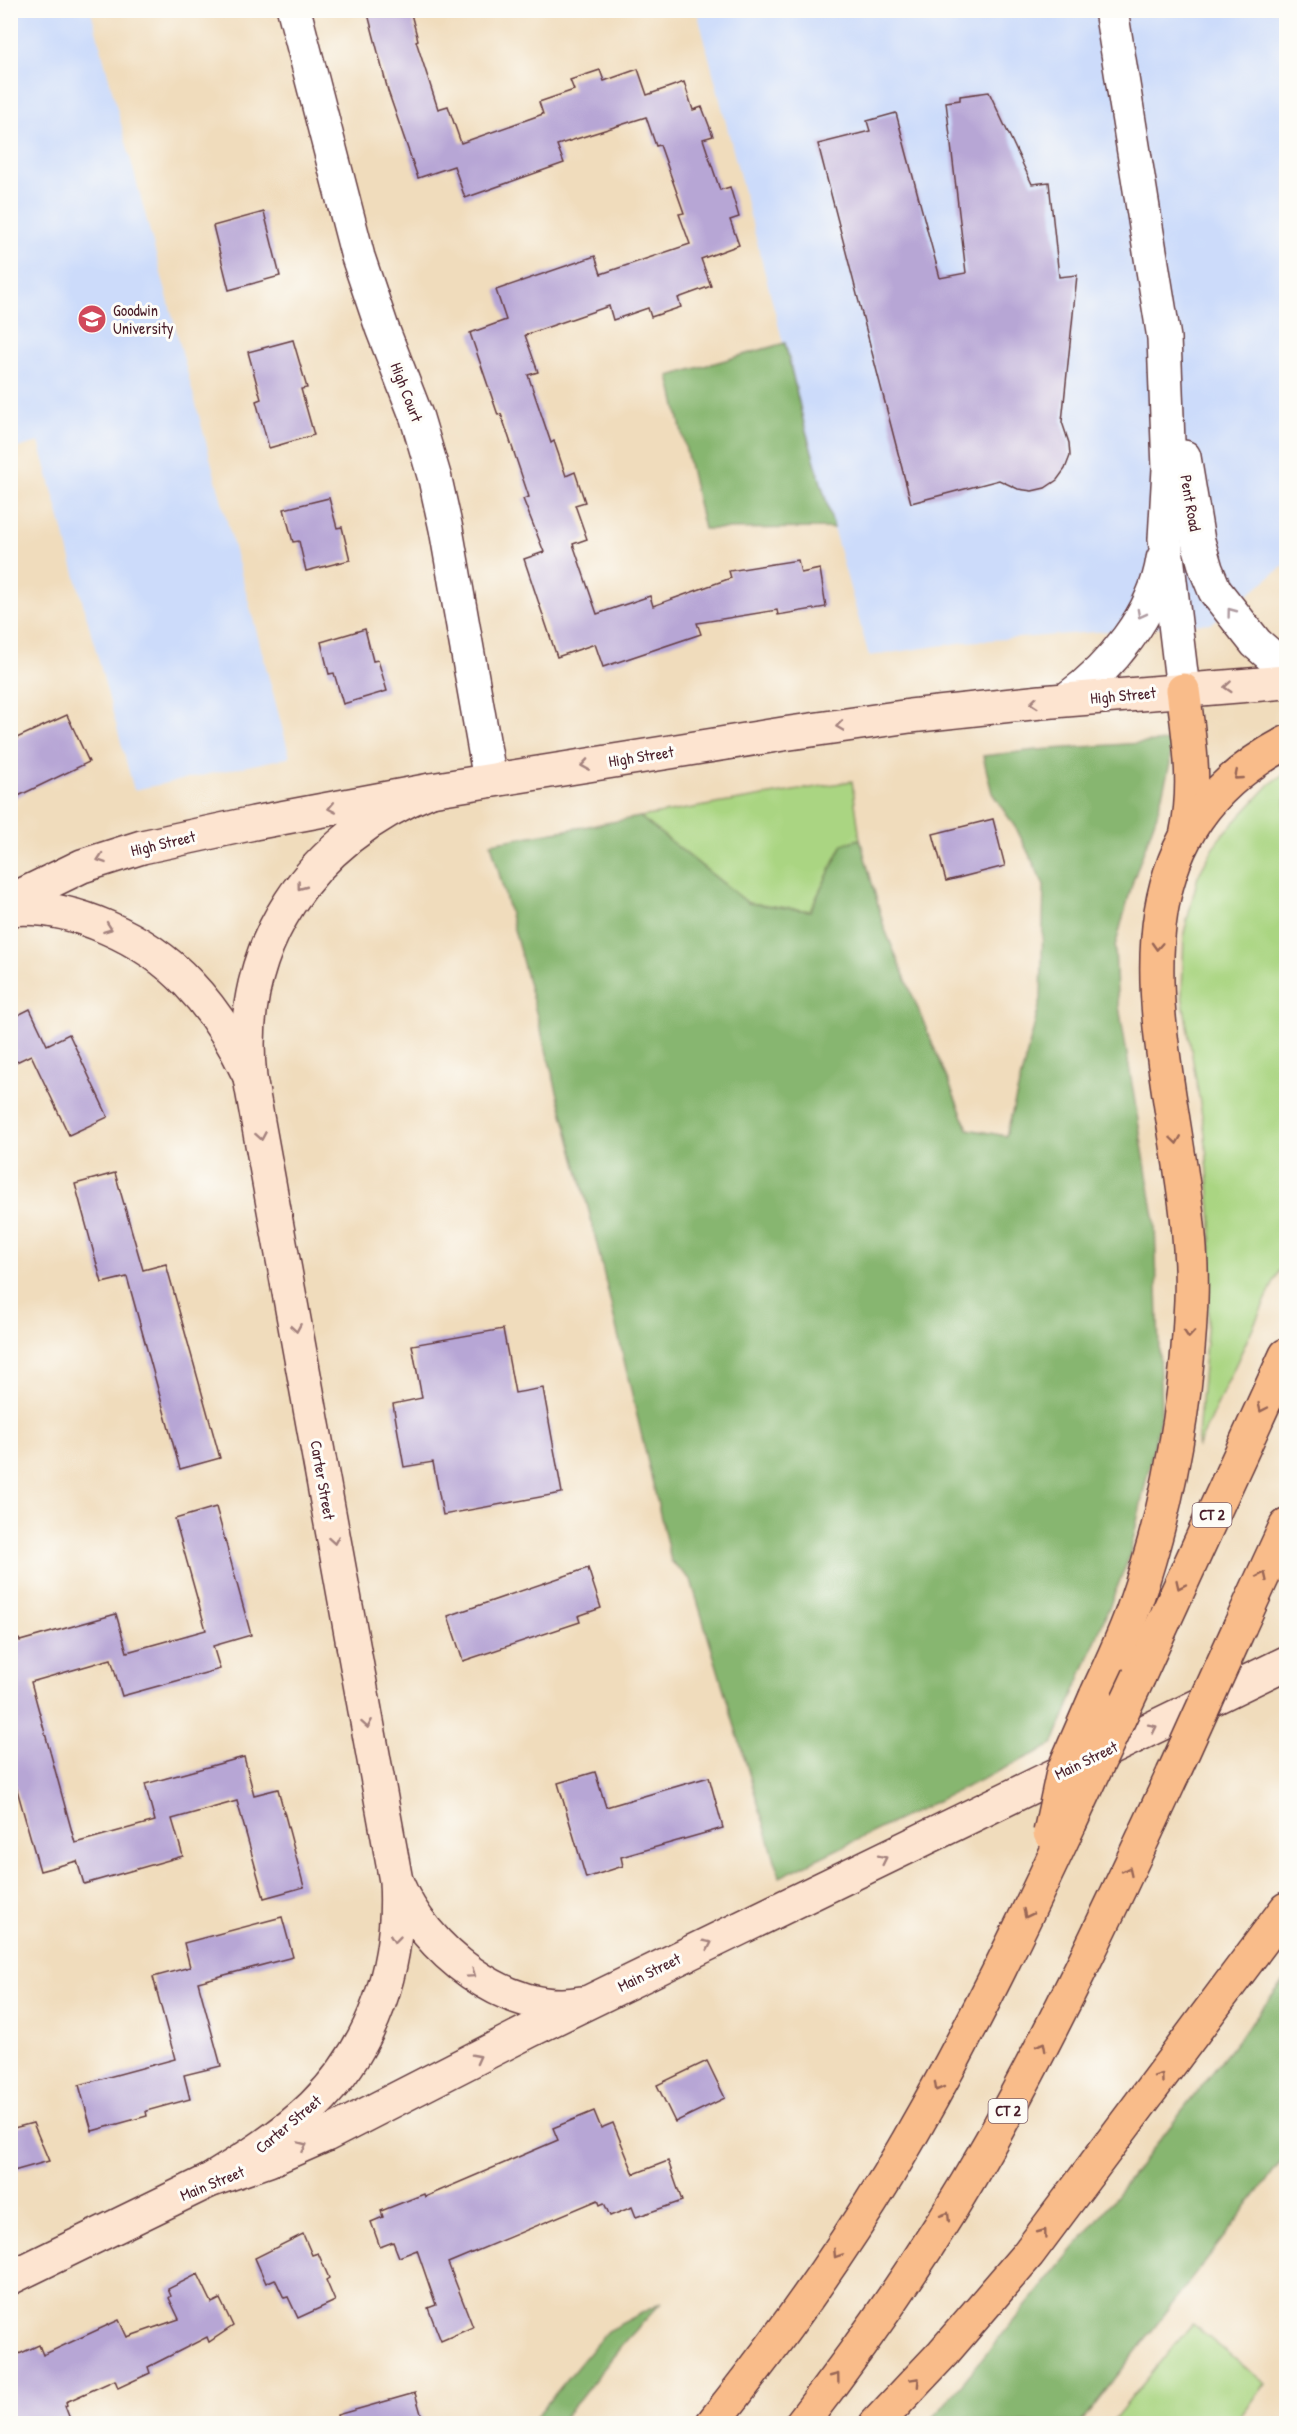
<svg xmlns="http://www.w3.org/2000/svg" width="1297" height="2434" font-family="'Patrick Hand',sans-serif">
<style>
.built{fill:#ccdbfa}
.green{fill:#aad582;stroke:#7a7a56;stroke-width:1.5}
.forest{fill:#87b670;stroke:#686a4e;stroke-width:1.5}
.building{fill:#b7a6d5}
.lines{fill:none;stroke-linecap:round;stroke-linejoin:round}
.street-casing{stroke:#633b41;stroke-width:36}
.secondary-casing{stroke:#633b41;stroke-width:36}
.highway-casing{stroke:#633b41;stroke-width:36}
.street{stroke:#fff;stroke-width:33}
.secondary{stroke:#fde4d0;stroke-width:33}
.highway{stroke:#f9bc8a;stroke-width:33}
.highway-bridge-casing{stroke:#633b41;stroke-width:36;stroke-linecap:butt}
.highway-bridge{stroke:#f9bc8a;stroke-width:33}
.oneway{stroke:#ae9aa0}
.oneway2{stroke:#a4827e}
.oneway3{stroke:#996656}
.labels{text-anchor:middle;stroke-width:6;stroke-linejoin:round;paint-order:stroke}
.shield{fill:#fdfcf7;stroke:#806168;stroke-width:1.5}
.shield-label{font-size:15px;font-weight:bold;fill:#4a1f2b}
.poi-label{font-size:16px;fill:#4a1f2b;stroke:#fdfcf7;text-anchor:start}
.street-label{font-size:16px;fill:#4a1f2b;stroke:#fdfcf7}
</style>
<rect width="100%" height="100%" fill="#fdfcf7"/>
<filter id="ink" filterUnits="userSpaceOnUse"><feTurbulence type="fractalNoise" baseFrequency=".0167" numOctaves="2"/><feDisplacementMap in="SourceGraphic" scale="12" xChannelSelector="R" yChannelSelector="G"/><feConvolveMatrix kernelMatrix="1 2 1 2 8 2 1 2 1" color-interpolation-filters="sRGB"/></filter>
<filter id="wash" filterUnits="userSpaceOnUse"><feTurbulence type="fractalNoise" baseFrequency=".008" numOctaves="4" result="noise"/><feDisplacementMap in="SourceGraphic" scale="24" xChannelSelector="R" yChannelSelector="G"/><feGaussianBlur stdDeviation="1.35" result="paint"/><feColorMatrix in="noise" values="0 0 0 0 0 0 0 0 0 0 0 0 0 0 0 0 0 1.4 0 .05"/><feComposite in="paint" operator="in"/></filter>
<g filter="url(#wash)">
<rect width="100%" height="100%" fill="#f0dcbc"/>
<g class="built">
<path d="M11,10L91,11L290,757L134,790L39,442L11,450Z"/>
<path d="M697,11H1286V564L1212,623L966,642L869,656L804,424Z"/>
</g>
<g class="green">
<path d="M1286,773V1256L1197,1448L1208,1319L1212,1222L1205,1134L1182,995L1184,933L1198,876L1218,840L1270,784Z"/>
<path d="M852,781L860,839L843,844L810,911L748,903L640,817Z"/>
<path d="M1192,2324L1266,2384L1235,2423H1111Z"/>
</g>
<g class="forest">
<path d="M785,343L804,424L834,528L704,529L669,376Z"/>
<path d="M1170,741V764L1157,814L1133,881L1115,947L1117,994L1155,1223L1161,1413L1129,1558L1053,1745L780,1877L691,1580L671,1561L591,1219L491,843L640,817L748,903L810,911L843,844L860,839L884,927L968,1129L1006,1136L1041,999L1044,885L1017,830L992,793L983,756L1037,750Z"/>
<path d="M1286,1978V2156L1081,2423H926L940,2410L1098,2219Z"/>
<path d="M661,2303L623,2344L579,2400L558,2423H531L607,2331Z"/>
</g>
<g id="blocks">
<g class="building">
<path d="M367,10H410L418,40L416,41L438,109L448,106L461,143L543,114L539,102L574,90L570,80L600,70L604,81L638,69L647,95L684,82L693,110L702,107L713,136L703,139L720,190L730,187L739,217L730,220L739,245L701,259L711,286L678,298L681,307L651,317L648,308L613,320L609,306L525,335L538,372L528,375L551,443L554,441L566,476L575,472L585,502L575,505L587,539L573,544L597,614L650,596L653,606L731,578L729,571L798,560L801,573L820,569L826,607L778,615L777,610L697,623L701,634L603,667L595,644L557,657L524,559L544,552L523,499L529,497L501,414L498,415L470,333L506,320L496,290L595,256L601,274L690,244L679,214L684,213L660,145L656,146L646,117L557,145L564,163L465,198L454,166L418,178L388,91Z"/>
<path d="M989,92L1032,184L1049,182L1059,277L1077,275L1062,422L1069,443L1070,456L1065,469L1057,480L1045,488L1032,491L1018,489L999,480L911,503L818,144L870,131L867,121L896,113L940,278L966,273L946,102L960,100V96Z"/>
<path d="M264,212L280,276L229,290L213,226Z"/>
<path d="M293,340L307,388L301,389L314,435L269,448L256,401L261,399L248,352Z"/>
<path d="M329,498L337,528L342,527L350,560L306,571L299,541L293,542L284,509Z"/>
<path d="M365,629L373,661L378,660L387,691L343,704L334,673L329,674L321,642Z"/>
<path d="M67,715L89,762L10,800V741Z"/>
<path d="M993,819L1005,866L946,881L933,834Z"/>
<path d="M30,1009L47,1045L69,1034L108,1117L69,1135L31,1055L10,1065V1019Z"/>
<path d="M115,1173L143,1270L166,1264L220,1458L180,1469L127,1277L102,1283L75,1184Z"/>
<path d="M503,1329L515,1393L543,1388L562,1493L443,1515L433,1462L404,1467L393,1404L422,1398L412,1345Z"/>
<path d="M216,1507L251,1635L213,1646L220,1669L122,1696L111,1659L31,1682L75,1843L155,1821L145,1784L244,1757L254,1795L278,1789L304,1887L264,1898L237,1801L172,1819L183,1856L84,1884L77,1861L40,1871L10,1765V1640L19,1639L20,1641L116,1614L127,1652L206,1630L175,1519Z"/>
<path d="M588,1568L601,1608L578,1616L580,1622L463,1661L448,1616Z"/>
<path d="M595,1772L606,1807L709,1777L723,1828L621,1857L623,1866L586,1878L558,1783Z"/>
<path d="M282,1917L293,1957L198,1982L221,2066L184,2075L190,2099L146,2111L147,2116L92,2131L79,2085L175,2059L153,1977L190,1967L184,1943Z"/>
<path d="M707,2061L725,2098L675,2122L657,2085Z"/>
<path d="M594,2111L601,2128L613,2123L634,2174L668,2161L682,2201L636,2217L632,2207L610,2216L604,2203L600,2205L598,2200L448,2263L473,2327L441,2341L428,2308L436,2305L417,2250L399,2257L393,2242L380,2247L371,2222L383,2217L381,2211L424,2194L425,2197L558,2140L553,2128Z"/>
<path d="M33,2123L49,2161L10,2172V2129Z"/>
<path d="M303,2234L312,2255L318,2253L329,2278L326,2280L335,2301L298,2318L288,2297L284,2298L275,2279L266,2283L255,2258Z"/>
<path d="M198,2274L212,2303L220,2299L233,2326L209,2342L207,2337L148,2367L150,2373L118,2388L115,2380L66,2402L67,2405L65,2406L72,2424H15L10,2412V2358L39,2345L43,2355L119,2320L127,2337L179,2319L169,2298L171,2296L168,2289Z"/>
<path d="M415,2393L424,2424H338L337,2415Z"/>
</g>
</g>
</g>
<g filter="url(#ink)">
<use href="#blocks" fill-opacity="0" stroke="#633b41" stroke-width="1.5"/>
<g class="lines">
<g class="street-casing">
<g id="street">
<path d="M294,10L358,257L382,328L417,418L435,479L446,529L490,780"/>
<path d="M1111,10L1164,338L1169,469L1165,539L1183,690"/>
<path d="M1184,457L1198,541L1206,569L1215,591L1256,643L1286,669"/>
<path d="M1067,699C1110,668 1155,614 1163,559"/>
</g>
</g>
<g class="secondary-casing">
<g id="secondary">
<path d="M10,901L82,866L142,847L254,823L431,790L783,734L910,716L1041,702L1286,682"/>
<path d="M10,909C71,903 147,939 188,983C212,1008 232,1039 247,1071"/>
<path d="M397,1883C423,1948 508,2018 582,2003"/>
<path d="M209,2181C245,2159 282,2136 313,2106C374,2046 401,1965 396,1881L250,1078C235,945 311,839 431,790"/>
<path d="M10,2278L209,2181L269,2160L326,2135L529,2031L1286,1663"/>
</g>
</g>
<g class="highway-casing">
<g id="highway">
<path d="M1183,690C1189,738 1197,784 1187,831"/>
<path d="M1240,1626L1286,1526"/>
<path d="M1139,1676L1286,1355"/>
<path d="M1096,1696C1109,1667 1124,1637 1134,1607C1168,1509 1187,1404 1191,1300C1199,1111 1062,861 1286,743"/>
<path d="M712,2424C776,2344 835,2262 888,2175C956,2061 1014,1943 1070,1823"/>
<path d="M801,2424C871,2334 936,2239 991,2141C1058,2021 1116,1897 1173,1774"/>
<path d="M876,2424L943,2353L1028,2254L1286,1909"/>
</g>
</g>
<use href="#street" class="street"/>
<use href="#secondary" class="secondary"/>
<use href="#highway" class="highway"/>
<g class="highway-bridge-casing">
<g id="highway-bridge">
<path d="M1173,1774L1240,1626"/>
<path d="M1070,1823L1139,1676"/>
<path d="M1050,1833L1063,1772L1096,1696"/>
</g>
</g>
<use href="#highway-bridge" class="highway-bridge"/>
</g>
<defs><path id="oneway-chevron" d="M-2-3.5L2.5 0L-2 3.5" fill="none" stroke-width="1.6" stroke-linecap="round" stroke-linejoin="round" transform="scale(1.5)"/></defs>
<g class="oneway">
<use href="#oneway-chevron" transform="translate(1231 612) rotate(-127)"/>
<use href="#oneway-chevron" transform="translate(1141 614) rotate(118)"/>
</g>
<g class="oneway2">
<use href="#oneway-chevron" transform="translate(1228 687) rotate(176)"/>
<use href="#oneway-chevron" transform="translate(1034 703) rotate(174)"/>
<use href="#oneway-chevron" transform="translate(840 726) rotate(172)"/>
<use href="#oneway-chevron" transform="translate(585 765) rotate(171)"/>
<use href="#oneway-chevron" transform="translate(332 808) rotate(169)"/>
<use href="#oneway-chevron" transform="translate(101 859) rotate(161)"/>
<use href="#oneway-chevron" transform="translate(301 886) rotate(127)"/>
<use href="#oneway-chevron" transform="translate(108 928) rotate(20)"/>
<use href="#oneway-chevron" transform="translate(261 1136) rotate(80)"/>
<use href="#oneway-chevron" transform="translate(296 1328) rotate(80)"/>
<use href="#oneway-chevron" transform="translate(334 1540) rotate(80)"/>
<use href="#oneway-chevron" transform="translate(367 1724) rotate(80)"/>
<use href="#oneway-chevron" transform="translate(1153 1728) rotate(-26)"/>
<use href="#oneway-chevron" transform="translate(883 1859) rotate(-26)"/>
<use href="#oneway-chevron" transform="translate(395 1939) rotate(96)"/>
<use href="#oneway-chevron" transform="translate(708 1944) rotate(-26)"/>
<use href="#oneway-chevron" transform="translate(472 1974) rotate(35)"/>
<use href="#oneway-chevron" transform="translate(477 2058) rotate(-28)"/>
<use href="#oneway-chevron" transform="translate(303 2146) rotate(-24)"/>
</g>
<g class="oneway3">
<use href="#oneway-chevron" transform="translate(1238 776) rotate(139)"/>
<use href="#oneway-chevron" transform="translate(1157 946) rotate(93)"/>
<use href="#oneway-chevron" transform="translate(1176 1140) rotate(82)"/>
<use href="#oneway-chevron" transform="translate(1189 1334) rotate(94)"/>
<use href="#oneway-chevron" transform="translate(1262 1408) rotate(115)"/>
<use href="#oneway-chevron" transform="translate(1263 1576) rotate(-65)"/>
<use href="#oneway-chevron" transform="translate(1180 1585) rotate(115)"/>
<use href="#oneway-chevron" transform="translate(1128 1871) rotate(-65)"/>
<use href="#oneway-chevron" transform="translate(1027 1914) rotate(116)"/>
<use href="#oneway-chevron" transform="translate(1042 2046) rotate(-62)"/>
<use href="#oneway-chevron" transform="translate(1160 2077) rotate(-54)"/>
<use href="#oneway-chevron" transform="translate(938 2087) rotate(119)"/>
<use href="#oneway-chevron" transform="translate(946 2216) rotate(-58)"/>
<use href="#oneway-chevron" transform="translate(1043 2233) rotate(-53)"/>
<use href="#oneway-chevron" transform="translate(837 2254) rotate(123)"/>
<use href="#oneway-chevron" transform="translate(836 2377) rotate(-53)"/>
<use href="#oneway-chevron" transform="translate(916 2381) rotate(-47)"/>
</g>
</g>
<defs>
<g id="university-disc" transform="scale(1.5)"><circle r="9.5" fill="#d1495b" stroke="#fdfcf7"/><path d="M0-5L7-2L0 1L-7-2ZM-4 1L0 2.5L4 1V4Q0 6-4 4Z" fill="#fff"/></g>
</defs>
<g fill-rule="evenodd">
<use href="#university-disc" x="92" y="319"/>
</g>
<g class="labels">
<g class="shield">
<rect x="1192.5" y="1503" width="39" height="24" rx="4.5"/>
<rect x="988.5" y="2099" width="39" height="24" rx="4.5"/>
</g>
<g class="shield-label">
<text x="1212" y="1520">CT 2</text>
<text x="1008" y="2116">CT 2</text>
</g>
<g class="poi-label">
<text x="113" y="316">Goodwin<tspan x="113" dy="18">University</tspan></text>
</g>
<g class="street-label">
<text transform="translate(407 392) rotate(69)" y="6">High Court</text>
<text transform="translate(1191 503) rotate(80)" y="6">Pent Road</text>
<text transform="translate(1123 695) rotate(-5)" y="6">High Street</text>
<text transform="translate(641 756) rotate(-9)" y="6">High Street</text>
<text transform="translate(163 843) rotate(-13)" y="6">High Street</text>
<text transform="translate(323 1480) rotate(80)" y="6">Carter Street</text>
<text transform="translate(1086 1760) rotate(-26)" y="6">Main Street</text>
<text transform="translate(649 1972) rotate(-26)" y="6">Main Street</text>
<text transform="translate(288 2124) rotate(-40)" y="6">Carter Street</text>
<text transform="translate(212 2183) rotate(-22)" y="6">Main Street</text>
</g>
</g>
<rect width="1297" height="2434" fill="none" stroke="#fdfcf7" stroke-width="36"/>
</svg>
